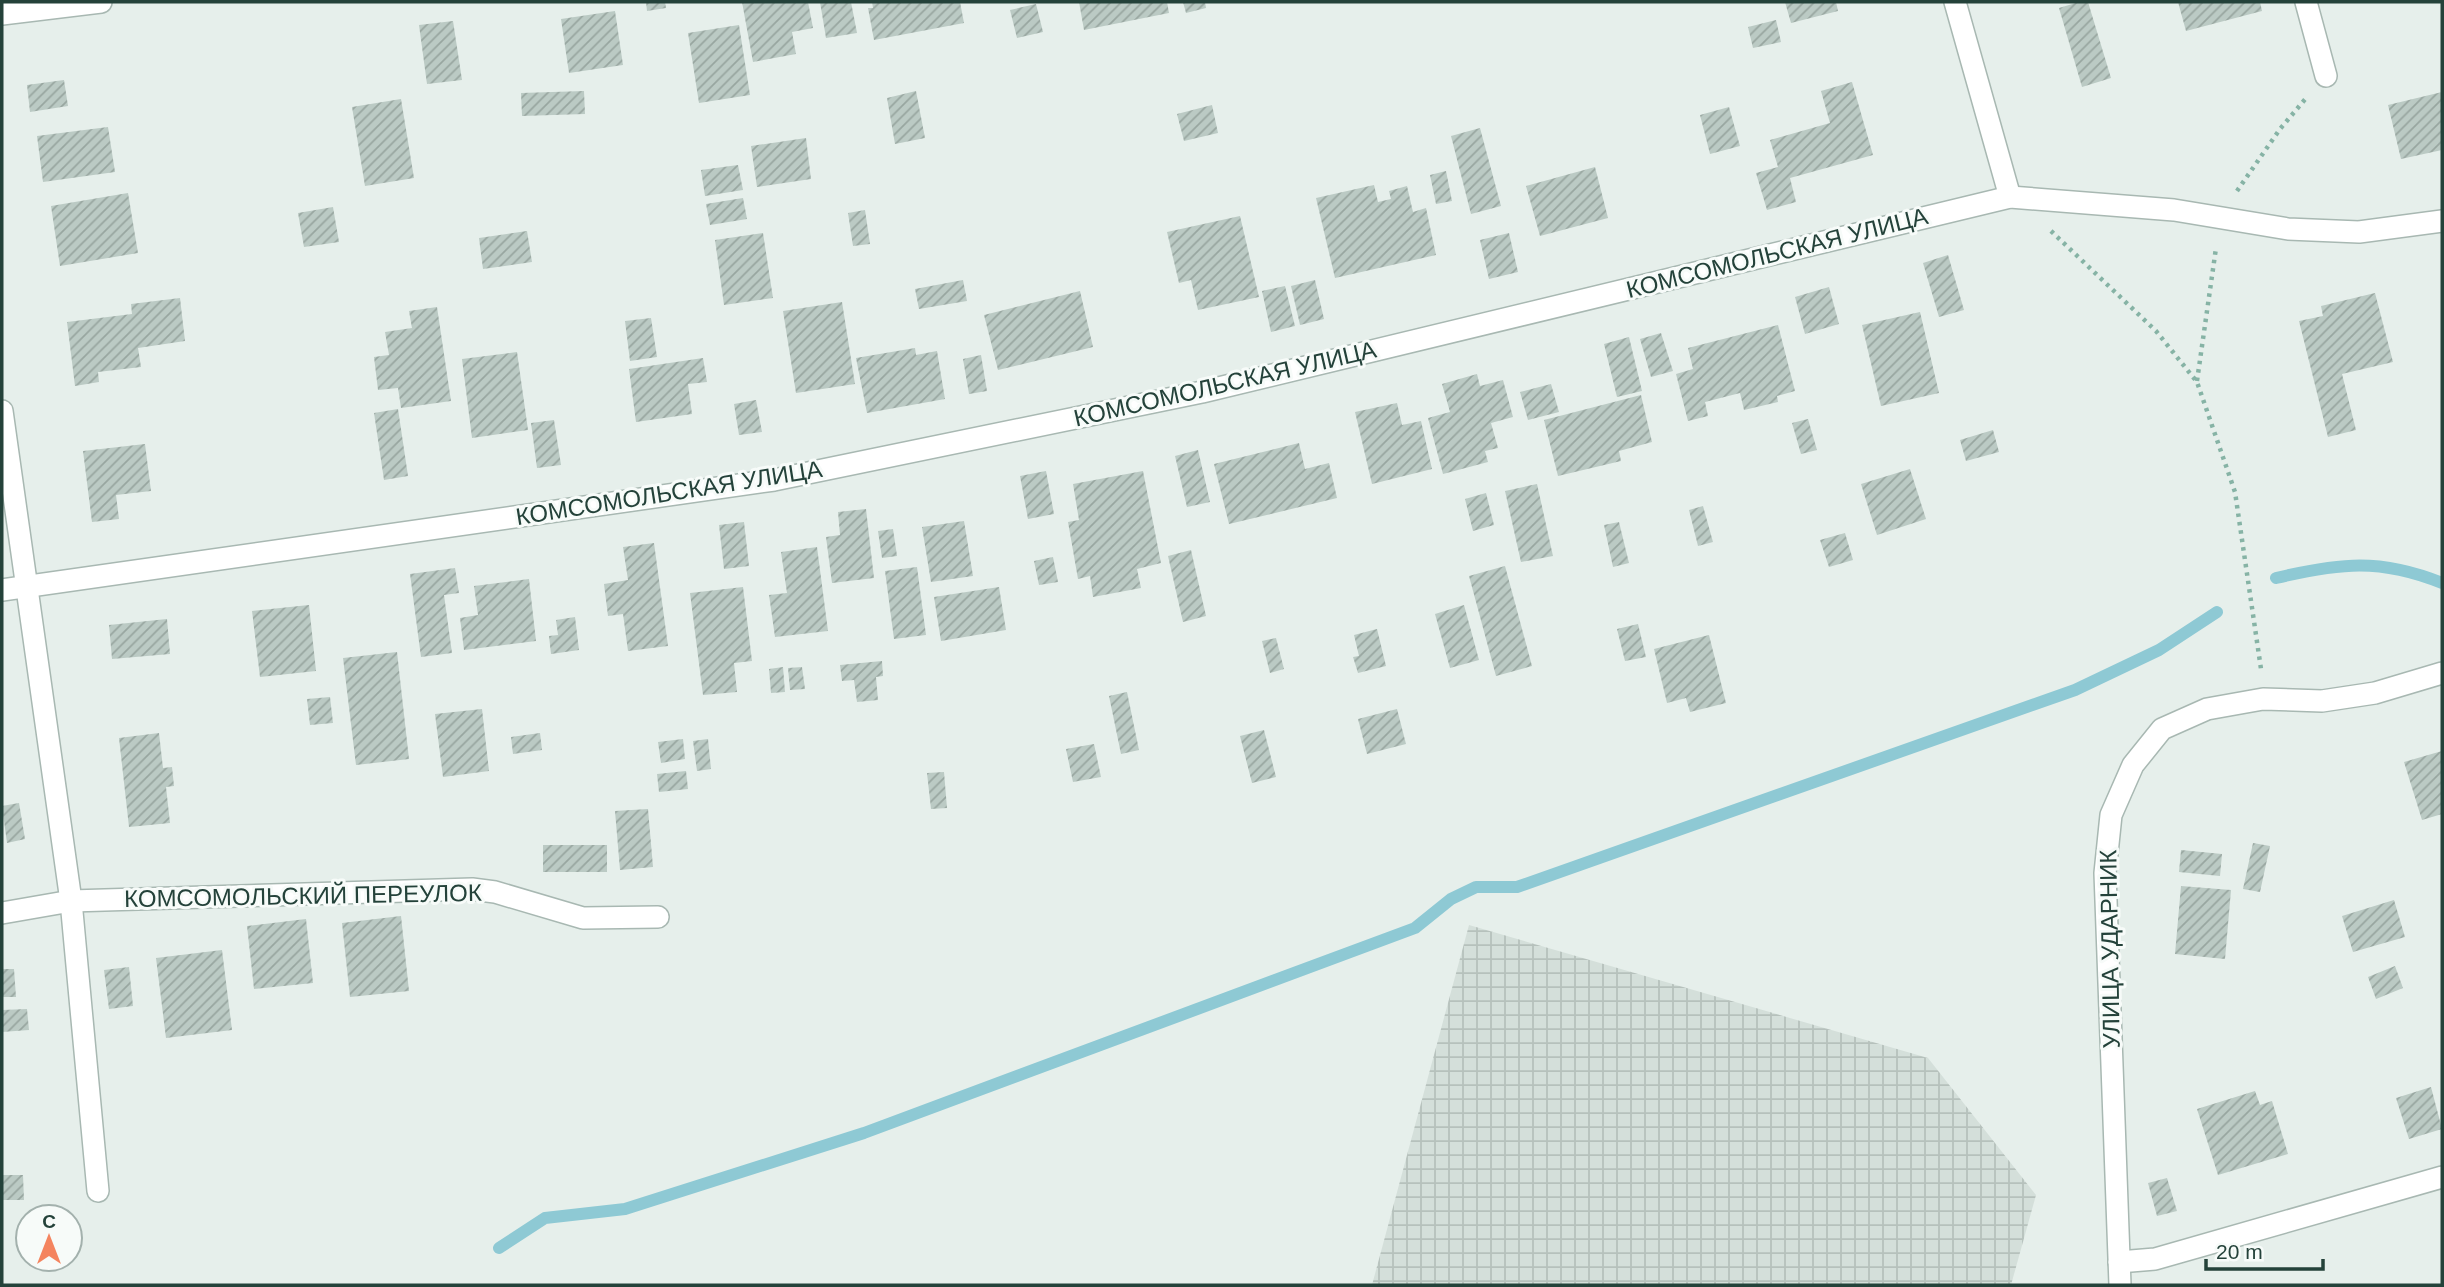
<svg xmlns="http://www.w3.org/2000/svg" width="2444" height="1287" font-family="Helvetica,sans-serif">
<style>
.industrial{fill:url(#industrial-grid)}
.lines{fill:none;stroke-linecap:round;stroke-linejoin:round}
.stream{stroke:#8ec9d4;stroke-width:12}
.building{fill:url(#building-hatch)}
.minor-casing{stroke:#a8b8b2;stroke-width:24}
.path{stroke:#86b3a5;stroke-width:4.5;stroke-dasharray:3.5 5;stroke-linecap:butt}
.minor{stroke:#fff;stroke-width:21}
.labels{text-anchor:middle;stroke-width:6;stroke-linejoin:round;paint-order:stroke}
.street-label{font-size:24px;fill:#24423a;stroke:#f7fbf9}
</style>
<defs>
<pattern id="industrial-grid" width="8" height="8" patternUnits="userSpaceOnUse" patternTransform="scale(1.75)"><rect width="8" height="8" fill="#d4dfda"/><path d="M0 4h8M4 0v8" fill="none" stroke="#b6c1bc"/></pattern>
<pattern id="building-hatch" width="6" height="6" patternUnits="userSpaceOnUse" patternTransform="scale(1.75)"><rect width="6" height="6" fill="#bbcac4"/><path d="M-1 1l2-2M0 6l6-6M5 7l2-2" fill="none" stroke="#98a6a0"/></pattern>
</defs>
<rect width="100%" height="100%" fill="#e6efeb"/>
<path class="industrial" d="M1469,925L1928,1058L2036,1195L2011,1285H1372Z"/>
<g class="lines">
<g class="stream">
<path d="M2276,578C2340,563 2380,558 2442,583"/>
<path d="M499,1248L545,1218L625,1209L864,1133L1415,928L1451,899L1476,887H1517L2075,690L2159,650L2217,612"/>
</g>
</g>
<g class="building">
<path d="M646,2H665L666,8L647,11Z"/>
<path d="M742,2H808L813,28L792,32L796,54L753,62Z"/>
<path d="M820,2H851L857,33L826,38Z"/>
<path d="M872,2H960L964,23L874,40L868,8H873Z"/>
<path d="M1079,2H1167L1169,13L1084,30Z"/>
<path d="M1183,2H1205L1206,8L1186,13Z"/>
<path d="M1785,2H1836L1838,11L1791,23Z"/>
<path d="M2079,2H2088L2111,78L2082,87L2059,8Z"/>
<path d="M2178,2H2260L2262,11L2186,31Z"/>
<path d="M1036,4L1043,32L1017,38L1010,10Z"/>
<path d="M615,11L623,65L569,73L561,19Z"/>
<path d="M1776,20L1781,42L1753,48L1748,27Z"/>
<path d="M453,21L462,80L427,84L419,25Z"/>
<path d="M739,25L750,95L699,103L688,33Z"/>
<path d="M64,80L68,106L30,112L27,85Z"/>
<path d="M1852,82L1873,155L1790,178L1796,202L1767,210L1756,173L1778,167L1770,140L1830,123L1821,91Z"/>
<path d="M584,91L585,114L522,116L521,93Z"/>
<path d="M916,91L925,138L895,144L887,98Z"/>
<path d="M2442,92V150L2401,159L2388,105Z"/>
<path d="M401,99L414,178L365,186L352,107Z"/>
<path d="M1212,105L1218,133L1184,141L1177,114Z"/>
<path d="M1729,107L1740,146L1710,154L1700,115Z"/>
<path d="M108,127L115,172L43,182L37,136Z"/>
<path d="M1480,128L1501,206L1471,214L1451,136Z"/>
<path d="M806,138L811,179L757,187L751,146Z"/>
<path d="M738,165L743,190L705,196L701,170Z"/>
<path d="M1595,167L1608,218L1540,236L1526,186Z"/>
<path d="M1446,171L1452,201L1436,204L1430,175Z"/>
<path d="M1374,185L1378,202L1391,199L1389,191L1407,186L1413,212L1426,208L1436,255L1335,278L1316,198Z"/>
<path d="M128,193L138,253L60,266L51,206Z"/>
<path d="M743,198L747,219L710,225L706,204Z"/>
<path d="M333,207L339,242L304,247L298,213Z"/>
<path d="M865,210L870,244L853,246L848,213Z"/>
<path d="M1240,216L1259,297L1198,310L1191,280L1179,283L1167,232Z"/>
<path d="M527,231L532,262L483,269L479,238Z"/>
<path d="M763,233L773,298L724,305L715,240Z"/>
<path d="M1509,233L1518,272L1489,279L1480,240Z"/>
<path d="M1948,255L1964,310L1939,317L1923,263Z"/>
<path d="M963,280L967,301L919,309L915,289Z"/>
<path d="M1315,280L1324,319L1300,325L1291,286Z"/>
<path d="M1285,286L1295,326L1271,332L1262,291Z"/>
<path d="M1829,287L1839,324L1805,334L1795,297Z"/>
<path d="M1080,291L1093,347L998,370L984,315Z"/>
<path d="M2375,293L2393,362L2342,374L2356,430L2328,437L2299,321L2323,316L2321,306Z"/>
<path d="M180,298L185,341L138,348L141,367L98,372L99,382L75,386L67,322L132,314L131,304Z"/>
<path d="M842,302L855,384L796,393L783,311Z"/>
<path d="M437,307L451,401L401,408L398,388L378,390L374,357L389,355L385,332L412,328L409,311Z"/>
<path d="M1920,312L1939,393L1881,406L1862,325Z"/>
<path d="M651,318L657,357L630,361L625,321Z"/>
<path d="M1778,325L1795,391L1777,396L1778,402L1744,410L1740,393L1705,402L1708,416L1688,421L1676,374L1693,369L1688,348Z"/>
<path d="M1661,333L1673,371L1651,377L1640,339Z"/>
<path d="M1629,337L1642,391L1617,397L1604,344Z"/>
<path d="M915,348L916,355L937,351L945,399L867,413L856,358Z"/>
<path d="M517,352L528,430L472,438L462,359Z"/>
<path d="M981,355L987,391L969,394L963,359Z"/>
<path d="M703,358L707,382L688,384L692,414L636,422L629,369Z"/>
<path d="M1477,374L1480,386L1503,380L1513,417L1491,423L1498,448L1485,451L1488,462L1443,474L1428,418L1450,412L1442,384Z"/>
<path d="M1551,384L1559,412L1528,420L1520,392Z"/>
<path d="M1641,395L1652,442L1619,451L1621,461L1558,476L1544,420Z"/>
<path d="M756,400L762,432L739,435L734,404Z"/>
<path d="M1397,403L1402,425L1421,421L1432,469L1372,484L1355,412Z"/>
<path d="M398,409L408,476L384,480L374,413Z"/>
<path d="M1808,419L1817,450L1801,454L1792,423Z"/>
<path d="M554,420L561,465L537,468L531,423Z"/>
<path d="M1993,430L1999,452L1966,461L1960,440Z"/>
<path d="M1299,443L1305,469L1329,463L1337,498L1229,524L1214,464Z"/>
<path d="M145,444L151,491L116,495L119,519L92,522L83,451Z"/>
<path d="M1198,450L1210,502L1187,507L1175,456Z"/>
<path d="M1910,469L1926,519L1877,535L1861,484Z"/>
<path d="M1046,471L1054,514L1028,519L1020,476Z"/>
<path d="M1143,471L1161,563L1137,569L1141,588L1093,597L1090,576L1078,579L1068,522L1079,520L1073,484Z"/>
<path d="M1537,484L1553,556L1521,562L1505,491Z"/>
<path d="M1486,493L1494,525L1473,531L1465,499Z"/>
<path d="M1703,506L1713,542L1698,546L1689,510Z"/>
<path d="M866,509L874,578L832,583L826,537L840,535L838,512Z"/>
<path d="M964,521L973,576L931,582L922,527Z"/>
<path d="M744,522L749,566L724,569L719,525Z"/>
<path d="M1619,522L1629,563L1613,567L1604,525Z"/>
<path d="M893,529L897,556L882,558L878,531Z"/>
<path d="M1845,533L1853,560L1829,567L1820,540Z"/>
<path d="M654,543L668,646L628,651L623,614L608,616L604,584L628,580L623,547Z"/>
<path d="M817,547L828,631L775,637L769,595L787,593L781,552Z"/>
<path d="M1191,550L1206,616L1183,622L1168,556Z"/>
<path d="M1053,557L1058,582L1039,585L1034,561Z"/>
<path d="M1505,566L1532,666L1496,676L1469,576Z"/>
<path d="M917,567L926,635L894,639L885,571Z"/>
<path d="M455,568L459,593L444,595L452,653L421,657L410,574Z"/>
<path d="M529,579L536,641L464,650L460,618L478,615L474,586Z"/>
<path d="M743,587L752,661L734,663L737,692L703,695L690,593Z"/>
<path d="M999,587L1006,630L941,641L934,597Z"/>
<path d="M309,605L316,671L260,677L252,611Z"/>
<path d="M1464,605L1479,660L1450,668L1435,614Z"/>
<path d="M575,617L579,650L551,654L549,636L558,635L556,620Z"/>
<path d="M167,619L170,654L112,659L109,625Z"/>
<path d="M1638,624L1646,657L1625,661L1617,629Z"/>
<path d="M1377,629L1386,666L1358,673L1353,657L1359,656L1354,635Z"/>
<path d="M1709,635L1726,703L1690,712L1686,698L1667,703L1654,649Z"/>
<path d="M1276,638L1284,669L1270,673L1262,641Z"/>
<path d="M397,652L409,759L356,765L343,658Z"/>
<path d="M882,661L883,676L876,677L878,700L857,702L854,680L842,681L840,665Z"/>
<path d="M783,667L785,692L771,693L769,669Z"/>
<path d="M802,667L805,689L790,690L788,668Z"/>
<path d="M1127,692L1139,750L1121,754L1109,696Z"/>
<path d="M330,697L333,723L310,725L307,699Z"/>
<path d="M482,709L489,771L443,777L435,714Z"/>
<path d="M1397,709L1406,744L1367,754L1358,719Z"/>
<path d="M1264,730L1276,777L1252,783L1240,736Z"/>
<path d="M159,733L163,768L172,767L174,786L166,787L170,823L129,827L119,738Z"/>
<path d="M540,733L542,750L513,754L511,737Z"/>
<path d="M683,739L685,759L661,763L658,742Z"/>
<path d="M708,739L711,769L697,771L693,741Z"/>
<path d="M1094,744L1101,777L1073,782L1066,749Z"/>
<path d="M2442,751V814L2422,820L2404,762Z"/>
<path d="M686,771L688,789L659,792L657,774Z"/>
<path d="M944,772L947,808L931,809L927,773Z"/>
<path d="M19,803L25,839L7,843L2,806Z"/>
<path d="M648,809L653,867L620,870L615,811Z"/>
<path d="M2253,843L2270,846L2260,892L2243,889Z"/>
<rect x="543" y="845" width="64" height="27"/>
<path d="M2181,850L2222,854L2220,876L2179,872Z"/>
<path d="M2181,886L2231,890L2225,959L2175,954Z"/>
<path d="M2394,900L2405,937L2353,952L2342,916Z"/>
<path d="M401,916L409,991L350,997L342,923Z"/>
<path d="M306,919L313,983L254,989L247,926Z"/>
<path d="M222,950L232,1030L166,1038L156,958Z"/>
<path d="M2395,966L2403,988L2376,999L2368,977Z"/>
<path d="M129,967L133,1006L109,1009L104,970Z"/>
<path d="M2,969H14L16,997H2Z"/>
<path d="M27,1009L29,1030L2,1032V1010Z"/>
<path d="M2431,1087L2442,1129L2409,1139L2396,1098Z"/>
<path d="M2255,1091L2260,1105L2272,1101L2288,1154L2218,1175L2197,1109Z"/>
<path d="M2,1175H23L24,1200H2Z"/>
<path d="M2167,1178L2177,1211L2157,1216L2148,1183Z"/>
</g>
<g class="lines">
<g class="minor-casing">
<g id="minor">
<path d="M1955,2L2010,197"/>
<path d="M2306,2L2326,76"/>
<path d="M2,14L101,2"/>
<path d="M2,411L71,901L98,1191"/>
<path d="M2,590L774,480L1202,392L2010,197L2174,210L2288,229L2359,232L2442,221"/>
<path d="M2,913L71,901L472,889L495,892L583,918L658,917"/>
<path d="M2119,1262L2155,1259L2442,1177"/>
<path d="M2120,1285L2105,873L2111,815L2133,765L2162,729L2207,709L2263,699L2322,701L2375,693L2442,673"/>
</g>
</g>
<g class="path">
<path d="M2237,191L2280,129L2307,97"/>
<path d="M2051,231L2156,331L2197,382L2235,492L2261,669"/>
<path d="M2197,381L2216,248"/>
</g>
<use href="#minor" class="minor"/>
</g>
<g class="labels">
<g class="street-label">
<text transform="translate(1777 253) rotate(-14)" y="8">КОМСОМОЛЬСКАЯ УЛИЦА</text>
<text transform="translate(1225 384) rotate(-13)" y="8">КОМСОМОЛЬСКАЯ УЛИЦА</text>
<text transform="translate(669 493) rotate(-9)" y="8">КОМСОМОЛЬСКАЯ УЛИЦА</text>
<text transform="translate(303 896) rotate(-1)" y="8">КОМСОМОЛЬСКИЙ ПЕРЕУЛОК</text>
<text transform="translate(2110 949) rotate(-91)" y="8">УЛИЦА УДАРНИК</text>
</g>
</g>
<rect width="2444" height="1287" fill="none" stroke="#24423a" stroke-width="7"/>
<g transform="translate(49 1238)"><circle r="33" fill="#f7fbf9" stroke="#a3b1ad" stroke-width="2"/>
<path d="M0-5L12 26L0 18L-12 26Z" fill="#f4845f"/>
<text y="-10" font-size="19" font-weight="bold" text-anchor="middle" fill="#24423a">С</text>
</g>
<path d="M2206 1259v10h117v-10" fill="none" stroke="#24423a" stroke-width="3.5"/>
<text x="2216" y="1259" font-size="21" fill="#24423a" stroke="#f7fbf9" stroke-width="5" paint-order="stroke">20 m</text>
</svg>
